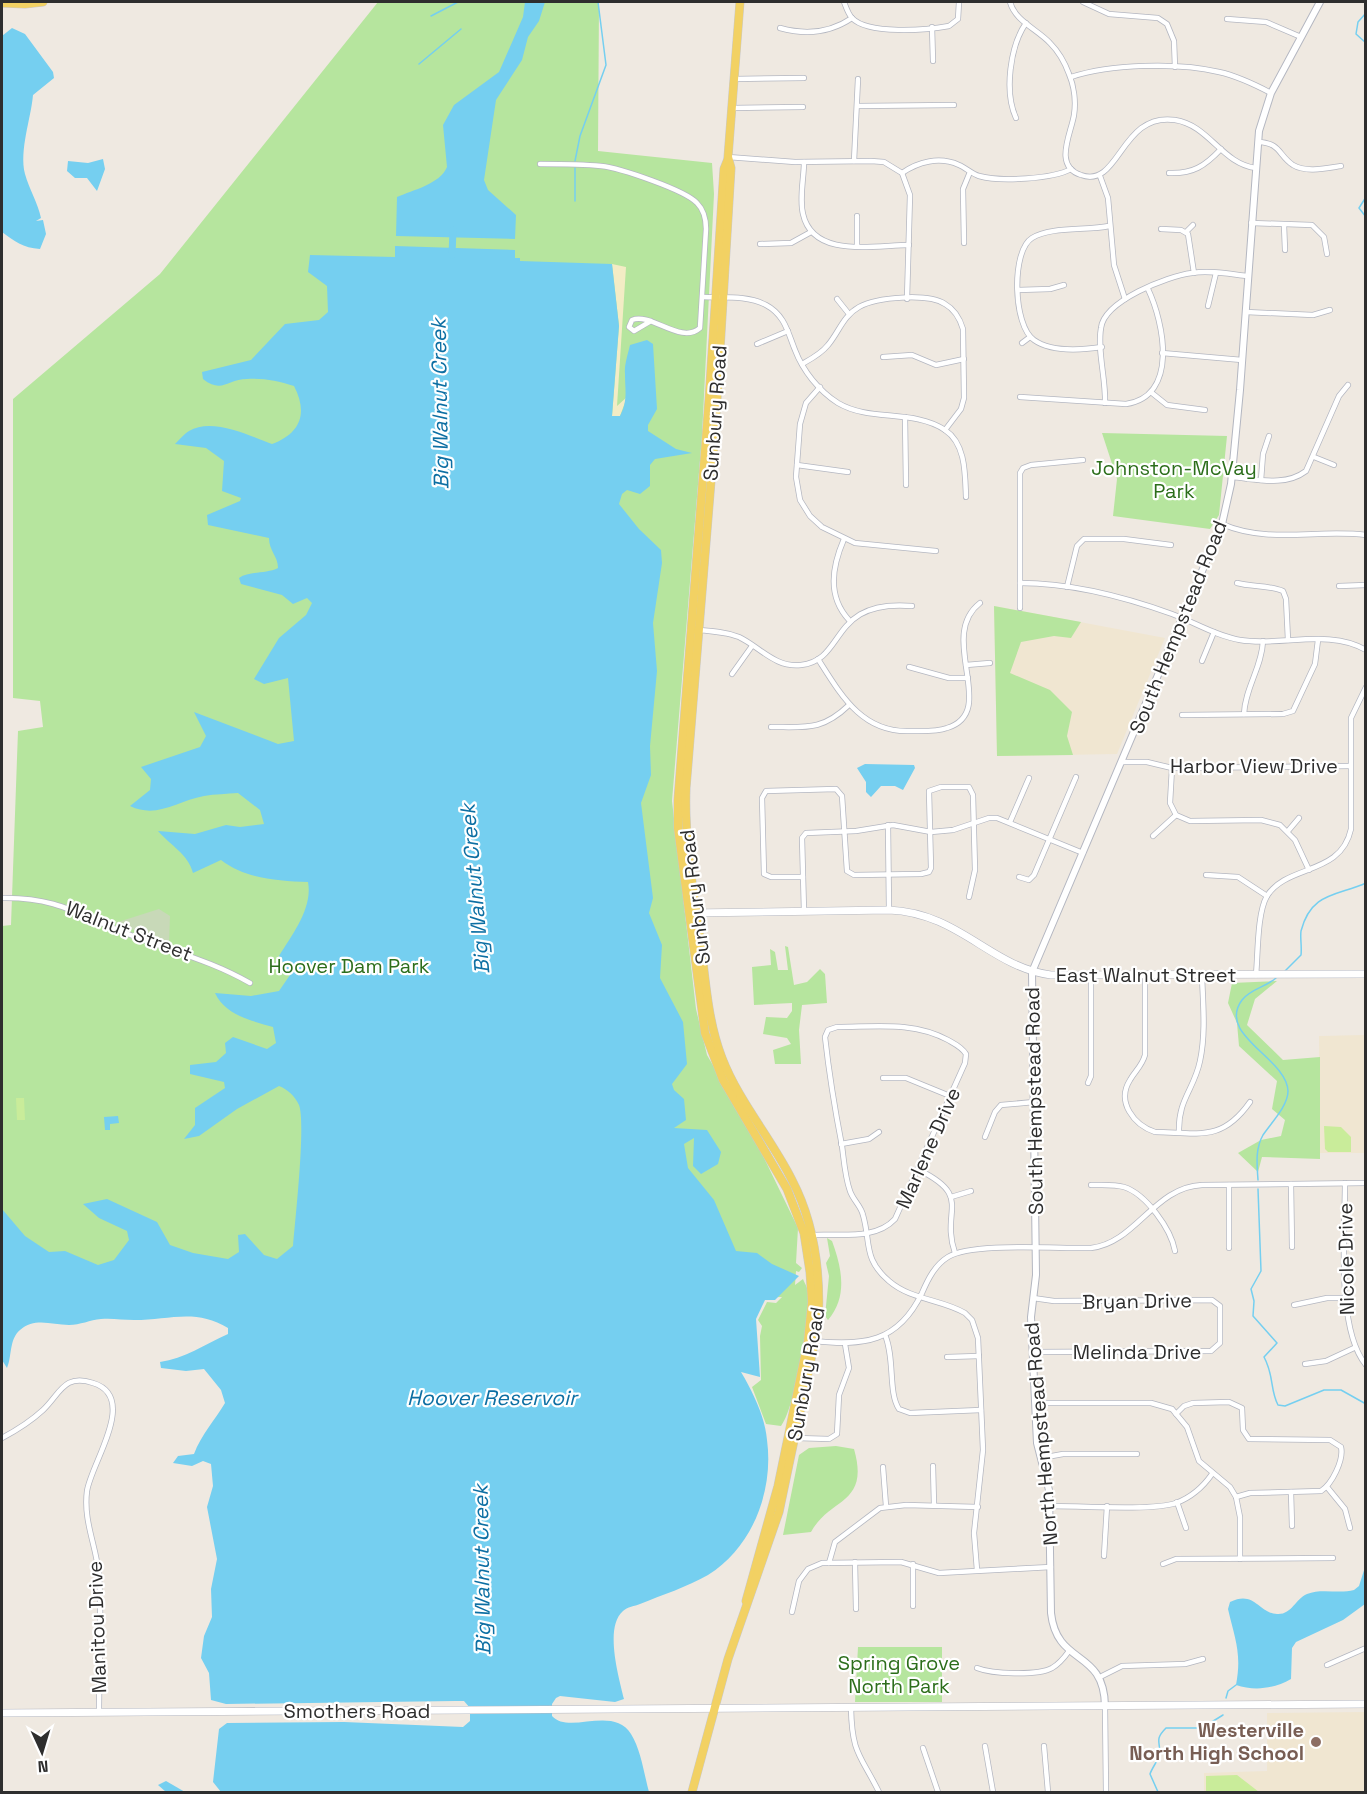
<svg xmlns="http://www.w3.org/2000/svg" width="1367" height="1794" font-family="'Space Grotesk',sans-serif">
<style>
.education{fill:#f0e6d1}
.green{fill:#b6e59e}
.sand{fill:#f3ecc5}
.cemetery{fill:#c8d9b8}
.pitch{fill:#c9ec9a}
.water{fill:#75cff0}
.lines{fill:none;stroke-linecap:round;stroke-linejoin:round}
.stream{stroke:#75cff0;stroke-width:1.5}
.river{stroke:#75cff0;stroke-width:7}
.minor-casing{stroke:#b4b7c1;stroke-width:6}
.tertiary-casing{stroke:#b4b7c1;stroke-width:8}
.secondary-casing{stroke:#b4b7c1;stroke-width:8}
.primary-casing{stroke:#c9c9c9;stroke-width:9}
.minor{stroke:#fff;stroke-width:4.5}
.tertiary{stroke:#fff;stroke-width:6}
.secondary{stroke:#fff;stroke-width:7}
.primary{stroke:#f2d163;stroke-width:8}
.education-dot{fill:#8d6e63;stroke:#fff;stroke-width:2}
.labels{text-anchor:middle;stroke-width:4.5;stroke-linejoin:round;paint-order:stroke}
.street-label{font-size:20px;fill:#2e2e2e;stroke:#fff}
.park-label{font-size:20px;fill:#2c6e1b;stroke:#fff}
.education-label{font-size:20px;font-weight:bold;fill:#785e54;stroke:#fff;text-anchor:end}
.water-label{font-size:21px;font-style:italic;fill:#0d6fa3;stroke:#fff}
</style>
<rect width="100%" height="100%" fill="#efe9e1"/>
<g class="education">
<path d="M994,606L1165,638L1117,754L997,756Z"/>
<path d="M1365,1035V1153H1320L1319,1036Z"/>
<path d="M1365,1712V1792H1204V1773L1267,1771V1713Z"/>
</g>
<g class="green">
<path d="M378,2H599L598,151L712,163L714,194L702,436L672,801L696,1009L707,1055L752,1133L798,1228L796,1263L802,1268L799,1272L796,1271L795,1285L803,1279C805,1284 809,1290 809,1296C811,1318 794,1411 781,1426L766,1424L752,1387L761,1380L760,1336L762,1326L758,1320L767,1302L776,1303L782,1297L240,1309L2,1278V926L11,925L18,731L43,727L40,701L13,698V399L160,274Z"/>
<path d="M1102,433L1227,436L1219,515L1210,529L1113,516L1117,479Z"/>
<path d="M994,606L1081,622L1071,638L1054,636L1021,642L1010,673L1050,690L1072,712L1067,736L1073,755L997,756Z"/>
<path d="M785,946L788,947L794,985L807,982L820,969L825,974L827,1003L802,1005L799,1030L801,1064H775L773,1050L791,1044L787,1038L763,1034L766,1017L787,1018L792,1011V1003L754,1005L752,967L771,965L770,949L775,952L778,970H788Z"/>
<path d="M1277,981L1255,999L1247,1025L1283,1060L1320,1057V1159L1262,1157L1258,1172L1238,1153L1261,1140L1281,1136L1285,1120L1272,1109L1277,1081L1239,1046L1237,1023L1228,1003L1232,983Z"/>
<path d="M827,1238L832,1241C842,1268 848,1297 828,1320L825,1316L829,1276L826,1263L830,1256Z"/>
<path d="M836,1446L854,1449C870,1505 830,1497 811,1532L783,1535L799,1455L809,1448Z"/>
<path d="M858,1647H942V1702H855Z"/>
</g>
<path class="sand" d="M612,264L626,267L617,406L627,397L620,416H612L619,326Z"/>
<path class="cemetery" d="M159,909L170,916L169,943L115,923Z"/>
<g class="pitch">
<path d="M16,1098H24L25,1120H17Z"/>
<path d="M1324,1126L1341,1127L1351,1137V1152H1328L1325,1149Z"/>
<path d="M1237,1775L1259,1792H1206V1776Z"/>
</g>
<g class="water">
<path d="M525,2H545L539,21L528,37L522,60L496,100L484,180L488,190L516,215L515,239L396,236L397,197C413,190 440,184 447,167L443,125L454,105L499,72L523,17Z"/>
<path d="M12,28L25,34L53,72L54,78L33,95C31,119 19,150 25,174C29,189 38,203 41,218L36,221L43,220L46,234L40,249C23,248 14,241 2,232V36Z"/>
<path d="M103,159L105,169L97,191L87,178H75L67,171L68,161L88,163Z"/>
<path d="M395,246L515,250V258H520V261L612,264L619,326L612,416H620C628,400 625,391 625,374C624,365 628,354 630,345L647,340L653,344L657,409L648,425V431L676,449L692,453L655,459L650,465V486L640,494L627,490L622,494L619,504L639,529L661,550L662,563L653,623L657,671L650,746L651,775L641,803L653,898L649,913L662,945L660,978L683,1022L687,1064L672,1084L674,1090L684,1099L686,1120L674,1128L707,1130L721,1152L718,1164L701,1174L693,1166L694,1138L684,1144L688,1168L714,1200L736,1251L757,1253L772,1264L799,1276L775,1300H765L756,1319L760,1377L741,1372C753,1392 765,1417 767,1440C774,1491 752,1548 708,1575C687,1587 662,1595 640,1604C635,1606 627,1607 623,1611C604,1627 619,1678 624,1699L615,1702L560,1696L556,1698L552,1704V1716C569,1735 613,1705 631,1734C641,1750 644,1774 649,1792H221L213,1782L219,1729L227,1723L344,1722L463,1727L470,1721V1708L464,1701H455L226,1704L211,1700L209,1673L201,1658L204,1636L212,1617L211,1589L217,1559L207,1507L213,1486L211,1464L203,1461L192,1466L173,1463L178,1456L194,1454C201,1435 215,1420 225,1403L221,1390L204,1369L186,1371L161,1368L160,1362C184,1359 205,1344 228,1334V1328C196,1308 169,1320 134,1320C123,1320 112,1318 101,1319C90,1320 80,1325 69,1325C52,1325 35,1317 20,1330C9,1339 12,1357 7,1368L2,1360V1209L25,1236L49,1252L65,1251L98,1265L114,1260L129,1240L127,1231L99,1218L83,1204L107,1199L157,1222L170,1245L193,1253L228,1259L239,1252L238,1235L245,1234L264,1255L277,1259L293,1246C295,1221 306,1123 299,1105C295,1096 287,1089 279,1086L237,1109L199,1136L184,1139L195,1125V1108L225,1088L224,1082L190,1074V1065L216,1062L226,1053L225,1043L233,1037L267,1049L276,1043L273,1027C252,1021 225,1015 215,993L251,996L279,991L290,975L279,956C292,935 313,908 308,882C277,881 246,879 221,860L193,873C188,854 171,846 158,831L195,834L226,825L240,827L264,824L260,810L238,793C227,794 215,794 204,796C177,801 157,819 130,806L150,790L151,779L141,767L200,747L206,736L194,712L278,744L294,741L288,678L264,684L254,679L279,638L306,615L312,603L307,598L293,604L282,595L241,584L239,578C249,571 266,574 278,568C278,556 269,551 269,538L208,525L207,515L240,501L241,498L222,491L224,461L206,448L175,444C179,440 184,434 189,431C212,417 250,436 272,444C301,433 308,413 294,386C278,381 264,378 247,379C228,379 222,394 203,379L202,372L251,360L285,324L319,320L328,312L327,286L308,272L310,255L395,257Z"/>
<path d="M865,764L914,765L915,768L903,790L895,786H881L871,797L866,792V782L857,768Z"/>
<path d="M118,1116L119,1123L110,1124V1130H105L104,1117Z"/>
<path d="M1365,1567V1604L1343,1620L1296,1642L1292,1648L1291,1679C1274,1689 1254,1691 1236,1685C1242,1654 1235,1639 1228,1609L1230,1602C1255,1590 1258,1613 1277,1614C1292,1615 1295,1599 1307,1594C1321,1588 1339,1594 1354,1590L1359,1586Z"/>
<path d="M166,1781L185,1792H166L158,1785Z"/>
</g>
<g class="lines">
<g class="stream">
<path d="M1366,13L1358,22L1356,34L1366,43"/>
<path d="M431,16L458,2"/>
<path d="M419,64L461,29"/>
<path d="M575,161L580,136L606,65L598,2"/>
<path d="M575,168V201"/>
<path d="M1366,197L1359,208L1366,217"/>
<path d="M1285,971L1301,955C1302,947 1300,938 1301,931C1311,892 1337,896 1366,883"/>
<path d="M1258,1180C1257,1165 1255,1149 1263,1135C1271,1123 1288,1106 1288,1091C1287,1058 1216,1035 1242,1000C1250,989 1266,987 1276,978"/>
<path d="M1258,1189L1261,1271L1251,1289L1254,1301L1253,1316L1277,1343L1264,1357C1274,1375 1270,1390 1278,1405L1285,1406L1324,1390H1341L1366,1404"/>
<path d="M1366,1466V1467"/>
<path d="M1226,1698L1228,1691L1236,1685"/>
<path d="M1158,1792L1150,1774C1152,1768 1157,1762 1159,1756C1162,1742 1153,1741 1166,1728H1202L1223,1715"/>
</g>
<path class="river" d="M452,255L453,230"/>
<g class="minor-casing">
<g id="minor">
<path d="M844,2C846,7 848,14 852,18C868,35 927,30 949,26L958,19L959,2"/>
<path d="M1010,2C1015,21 1037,29 1050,43C1059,52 1065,63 1069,74C1074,86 1076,102 1074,115C1071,134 1053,166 1081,175C1120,189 1120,112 1175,120C1209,125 1222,164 1256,168"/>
<path d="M1083,2L1109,14L1158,18L1167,24L1174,41L1175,67"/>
<path d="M1227,19L1266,22L1301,37"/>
<path d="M932,27L933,61"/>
<path d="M780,28C805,35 830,33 852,18"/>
<path d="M1071,77C1110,64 1178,62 1219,72C1237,76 1254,84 1271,93"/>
<path d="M734,79L804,78"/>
<path d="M858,106L954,105"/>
<path d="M732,108L803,107"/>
<path d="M1016,118C1004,92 1010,46 1026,23"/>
<path d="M1258,142C1281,143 1278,155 1293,165C1306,173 1327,168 1341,166"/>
<path d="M728,157L795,162L871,161L884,162L902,173L910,195L907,299"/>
<path d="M854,161L858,79"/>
<path d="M804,162C804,178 799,198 803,214C813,259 875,245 909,245"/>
<path d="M540,164C560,164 581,164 601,166C620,168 685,190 697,203C704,210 706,219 706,229L700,328C681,345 651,312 632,320L629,327L634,331L651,321"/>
<path d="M902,173C918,162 939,156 959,165C966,168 972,174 979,176C1000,182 1053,179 1071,169"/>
<path d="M1169,173C1193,174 1205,166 1221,149"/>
<path d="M1100,176L1108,198L1114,265L1125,299"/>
<path d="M857,216V245"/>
<path d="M1251,223L1312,225L1324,237L1327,254"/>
<path d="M1284,225L1285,250"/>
<path d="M1161,229L1181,230L1188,234L1194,273"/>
<path d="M1186,232L1193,225"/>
<path d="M964,243L963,189L970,172"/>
<path d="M760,244L791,243L811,232"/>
<path d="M1018,290L1050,289L1064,285"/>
<path d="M703,297C723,298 747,295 766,305C785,315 788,333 795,350C803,371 819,391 838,403C870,422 913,409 945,430C966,444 965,474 966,497"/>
<path d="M837,299L849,314"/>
<path d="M1208,306L1216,273"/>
<path d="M1246,312L1313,315L1330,310"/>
<path d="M1022,343L1030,337"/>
<path d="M757,344L788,331"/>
<path d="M1102,347C1082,350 1051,352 1034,340C1013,326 1011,251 1032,238C1051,226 1087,231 1109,226"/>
<path d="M1162,353L1242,360"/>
<path d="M883,357L912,355L936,365L964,359"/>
<path d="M802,364C811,359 821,354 828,345C839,332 843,316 859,307C877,297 928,293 945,304C954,309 960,319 963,329L964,398L961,409L945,430"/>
<path d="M820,387L806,403L800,424L796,477L800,500L810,516L822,527L855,543L936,551"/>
<path d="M1152,393L1167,405L1205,410"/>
<path d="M1020,397L1126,404C1179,396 1164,323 1148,289"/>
<path d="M1105,403C1106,378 1097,352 1101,328C1104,301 1167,276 1192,273C1210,270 1230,274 1247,276"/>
<path d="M905,417L906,485"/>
<path d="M1314,457L1334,465"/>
<path d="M797,465L848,472"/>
<path d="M1231,477C1257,479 1285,487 1306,471L1339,396L1348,385"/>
<path d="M1261,480L1263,454L1269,436"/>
<path d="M1222,524C1268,544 1317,529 1366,535"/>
<path d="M844,539C832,567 827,596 849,620"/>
<path d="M1020,583C1070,583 1125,597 1172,614C1194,622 1216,636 1240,640C1280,647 1329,628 1366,650"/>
<path d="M1237,583C1252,587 1269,585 1283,591L1286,599L1288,640"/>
<path d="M1339,586L1366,585"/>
<path d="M1067,587L1077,546L1084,539H1124L1171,545"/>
<path d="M1020,608V473L1023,468L1031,465L1083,460"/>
<path d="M698,630C712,631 726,632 739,637C760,647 775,668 801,665C847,660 828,599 912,606"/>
<path d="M818,659C841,695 862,733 910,731C922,731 936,732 947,728C1000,712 936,637 980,603"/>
<path d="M1202,661L1214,632"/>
<path d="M966,665L990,663"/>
<path d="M909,667L949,678H968"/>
<path d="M732,674L752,646"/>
<path d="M1244,714C1245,688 1262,667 1263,641"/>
<path d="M1182,715L1283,714L1293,711L1315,664L1318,640"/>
<path d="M771,727C806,727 822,731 849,705"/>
<path d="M1122,762H1147L1172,768L1350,766"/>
<path d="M1172,768L1170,803L1176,815L1190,821L1261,820L1280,825L1295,840L1309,870"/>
<path d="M1010,822L1029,778"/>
<path d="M888,825L889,910"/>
<path d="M1288,831L1299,818"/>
<path d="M1153,836L1176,815"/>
<path d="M1206,875L1238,877L1267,896"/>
<path d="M803,877H771L764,874L762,798L766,791L836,789L842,796L847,871L854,875L921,874L929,872L931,868L929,791L941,787H969L973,795L975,870L969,897"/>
<path d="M1019,877L1029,880L1034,875L1076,777"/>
<path d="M2,898C57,897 79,915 128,934C170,951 210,960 250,983"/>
<path d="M804,911L802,838L806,833L856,831L893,825L931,832L953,830L989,818H997L1083,853"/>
<path d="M1256,975C1258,955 1257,913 1267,896C1287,864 1341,876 1351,829V718L1366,687"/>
<path d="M1145,976V1055C1142,1066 1135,1071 1130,1080C1116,1102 1134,1125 1155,1132C1199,1133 1222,1142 1250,1102"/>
<path d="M883,1078H906L950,1096"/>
<path d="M1088,1083L1091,1076V976"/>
<path d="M1179,1132C1178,1099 1194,1090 1200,1061C1206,1033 1203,1004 1202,976"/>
<path d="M985,1137L995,1112L1001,1105L1034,1102"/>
<path d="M841,1144L869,1139L879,1132"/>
<path d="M919,1170C974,1197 940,1210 955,1253"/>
<path d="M1345,1183C1345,1231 1336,1329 1366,1365"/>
<path d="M1291,1184L1292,1247"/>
<path d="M1091,1185C1102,1185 1114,1184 1124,1187C1146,1194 1171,1229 1175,1251"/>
<path d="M951,1197L971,1191"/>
<path d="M811,1235C838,1233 875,1241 895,1219L965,1063L966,1054C962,1047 955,1044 948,1040C913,1021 875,1027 837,1027L828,1030L825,1037C829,1073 835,1110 842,1146C844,1161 845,1177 850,1191C853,1200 861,1206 863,1215C871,1243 863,1259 889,1281C911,1300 941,1299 965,1313L972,1320L978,1338L983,1450L974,1533L977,1570"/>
<path d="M1229,1248V1185"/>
<path d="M1294,1305L1327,1298H1346"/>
<path d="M885,1335C895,1358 888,1393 899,1409L910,1413L981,1410"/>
<path d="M814,1341C863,1346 898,1343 922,1293C928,1279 935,1265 948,1257C973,1242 1059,1249 1091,1248C1136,1243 1154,1187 1202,1185L1366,1183"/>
<path d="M1032,1352L1211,1351L1220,1343V1306L1212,1300L1054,1301L1033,1298"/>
<path d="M947,1357L979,1356"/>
<path d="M1305,1364L1326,1361L1354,1348"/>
<path d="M1035,1403H1151L1172,1409L1187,1427L1199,1461L1230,1487L1236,1497L1240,1517V1559"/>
<path d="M1176,1414L1184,1406L1193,1403L1229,1402L1242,1408L1243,1430L1249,1439L1330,1440L1341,1447C1344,1460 1332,1484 1321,1491L1250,1493L1236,1497"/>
<path d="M2,1438C17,1430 30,1422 43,1410C60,1394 64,1373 93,1383C139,1397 91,1463 87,1491C83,1522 97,1547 99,1576C102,1621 99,1667 99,1712"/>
<path d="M796,1438L829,1439L837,1434L839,1395L849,1368L845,1344"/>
<path d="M1041,1458L1063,1454H1137"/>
<path d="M933,1466L934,1505"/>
<path d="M883,1467L886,1506"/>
<path d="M1327,1487L1345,1509L1350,1528"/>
<path d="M1291,1492L1292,1526"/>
<path d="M1177,1502L1186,1528"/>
<path d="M1050,1506C1078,1506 1153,1511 1176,1503C1192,1497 1203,1487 1212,1474"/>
<path d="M1104,1556L1107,1506"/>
<path d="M855,1562L856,1609"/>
<path d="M829,1563L835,1542L880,1508L906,1505L978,1507"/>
<path d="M913,1564V1606"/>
<path d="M1163,1564L1176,1559L1333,1558"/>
<path d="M792,1612L799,1581L808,1569L822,1563L901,1562L939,1573L1051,1567"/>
<path d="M1327,1665L1366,1648"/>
<path d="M977,1668C992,1674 1037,1676 1052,1668C1059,1664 1064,1658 1069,1651"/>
<path d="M1100,1677L1122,1666L1185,1664L1203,1659"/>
<path d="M1105,1706L1106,1792"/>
<path d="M851,1708C852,1754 860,1754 879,1792"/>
<path d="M985,1746L993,1792"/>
<path d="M1044,1746L1048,1792"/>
<path d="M923,1748L938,1792"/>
</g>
</g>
<g class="tertiary-casing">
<path id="tertiary" d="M1105,1706C1104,1648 1057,1667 1051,1613L1049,1490L1037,1443L1031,1317L1036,1275L1032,972L1222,524L1231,484L1240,390L1259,131L1271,93L1320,2"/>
</g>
<g class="secondary-casing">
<g id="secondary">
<path d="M691,913L889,910C960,913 990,967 1051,975L1366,974"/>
<path d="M2,1713L1366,1704"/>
</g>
</g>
<g class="primary-casing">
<g id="primary">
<path d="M2,3L25,4L43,2"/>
<path d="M728,159L724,169L709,400L678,800V828L705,1033L723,1080L787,1189L804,1233L810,1272L812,1302L808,1341L778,1486L746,1601"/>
<path d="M692,1792L728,1659L779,1512L818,1326C821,1276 816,1226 792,1180C771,1138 739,1102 722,1058C708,1022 706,984 701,946C694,894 684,841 686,788L715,432L731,168L728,157L740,2"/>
</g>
</g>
<use href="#minor" class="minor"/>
<use href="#tertiary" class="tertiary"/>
<use href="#secondary" class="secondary"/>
<use href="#primary" class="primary"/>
</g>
<circle class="education-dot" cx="1316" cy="1742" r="6"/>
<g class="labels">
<g class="street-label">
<text transform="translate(715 413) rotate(-86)" y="7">Sunbury Road</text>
<text transform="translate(1178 627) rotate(-68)" y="7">South Hempstead Road</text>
<text x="1254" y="773">Harbor View Drive</text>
<text transform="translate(695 897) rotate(-97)" y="7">Sunbury Road</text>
<text transform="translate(129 931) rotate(21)" y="7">Walnut Street</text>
<text x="1146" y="982">East Walnut Street</text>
<text transform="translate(1034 1101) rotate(-91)" y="7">South Hempstead Road</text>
<text transform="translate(928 1148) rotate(-66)" y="7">Marlene Drive</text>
<text transform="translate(1346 1259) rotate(-91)" y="7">Nicole Drive</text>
<text transform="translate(1137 1301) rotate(-1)" y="7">Bryan Drive</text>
<text x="1137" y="1359">Melinda Drive</text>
<text transform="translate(806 1374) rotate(-80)" y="7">Sunbury Road</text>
<text transform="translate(1041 1434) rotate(-95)" y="7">North Hempstead Road</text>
<text transform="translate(97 1627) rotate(-92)" y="7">Manitou Drive</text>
<text x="357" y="1718">Smothers Road</text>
</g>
<g class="park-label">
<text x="1174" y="475">Johnston-McVay<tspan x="1174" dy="23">Park</tspan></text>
<text x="349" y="973">Hoover Dam Park</text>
<text x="899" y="1670">Spring Grove<tspan x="899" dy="23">North Park</tspan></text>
</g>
<g class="education-label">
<text x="1304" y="1737">Westerville<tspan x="1304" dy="23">North High School</tspan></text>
</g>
<g class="water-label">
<text transform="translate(440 404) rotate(-91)" y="7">Big Walnut Creek</text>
<text transform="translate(475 889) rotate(-95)" y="7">Big Walnut Creek</text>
<text x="492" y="1405">Hoover Reservoir</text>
<text transform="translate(482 1570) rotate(-91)" y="7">Big Walnut Creek</text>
</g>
</g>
<rect width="1367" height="1794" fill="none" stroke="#2e2e2e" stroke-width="6"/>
<g transform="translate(42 1752) rotate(176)" stroke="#ffffff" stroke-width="4.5" paint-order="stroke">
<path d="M0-4.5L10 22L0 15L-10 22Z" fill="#2e2e2e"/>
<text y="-9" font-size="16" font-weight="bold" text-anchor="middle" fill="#2e2e2e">N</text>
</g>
</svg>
